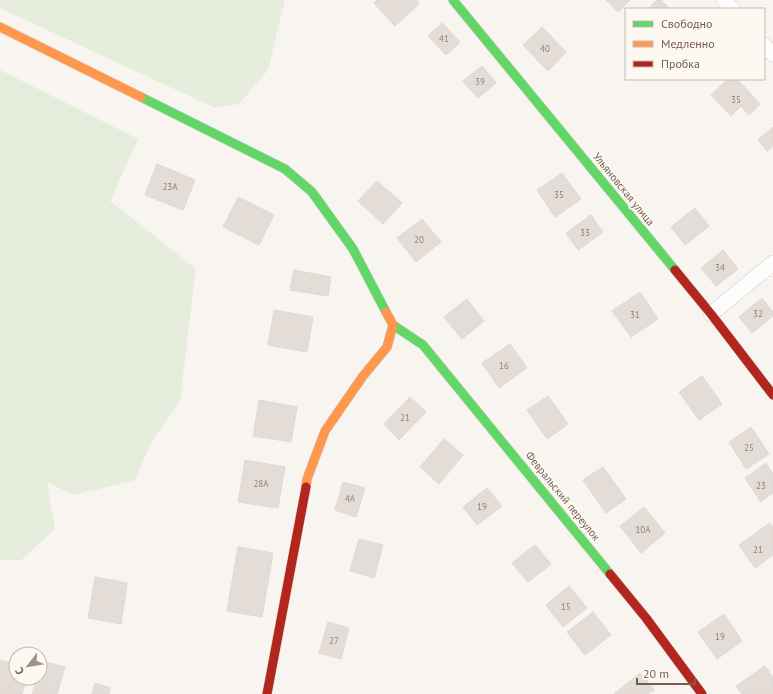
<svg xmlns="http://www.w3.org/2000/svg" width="773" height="694" font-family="'PT Sans',sans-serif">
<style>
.green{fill:#e6eddc}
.building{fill:#e4ddd7;stroke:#e0d8d2}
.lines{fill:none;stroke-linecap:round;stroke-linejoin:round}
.street-casing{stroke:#d5d0cb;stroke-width:16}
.fast-casing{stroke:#d7d1cd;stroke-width:10}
.slow-casing{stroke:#d7d1cd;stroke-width:10}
.jam-casing{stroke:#d7d1cd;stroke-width:10}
.street{stroke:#fefdfd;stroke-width:15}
.fast{stroke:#63d668;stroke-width:9}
.slow{stroke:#ff974d;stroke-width:9}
.jam{stroke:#b3261e;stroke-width:9}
.labels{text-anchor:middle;stroke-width:4;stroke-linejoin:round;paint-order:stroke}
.number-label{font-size:9px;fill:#927e75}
.street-label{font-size:11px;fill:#745c51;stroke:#fdf9f2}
</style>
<rect width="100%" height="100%" fill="#f8f4f0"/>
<g class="green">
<path d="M0,0H285L268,70L239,104L215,108L0,8Z"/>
<path d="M0,70L138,139L110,201L196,269L180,401L151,443L135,480L74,495L47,482L55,529L21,560H0Z"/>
</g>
<g class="building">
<path d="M377,0H416L419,4L395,26L374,3Z"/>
<path d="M606,0H630L618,12Z"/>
<path d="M657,0H661L670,9H648Z"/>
<path d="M442,23L460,42L446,55L428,36Z"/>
<path d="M542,27L566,52L548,71L523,45Z"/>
<path d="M482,66L496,83L478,98L463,81Z"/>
<path d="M728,79H737L760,104L749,115L741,106L731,116L711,95Z"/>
<path d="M773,127V146L767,151L758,140Z"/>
<path d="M157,164L195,180L183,210L145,195Z"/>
<path d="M562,173L581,199L555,217L537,190Z"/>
<path d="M377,181L402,203L383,224L358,201Z"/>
<path d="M238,197L274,215L259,245L223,227Z"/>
<path d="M695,208L709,226L685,245L671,227Z"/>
<path d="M591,215L603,232L578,250L566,233Z"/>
<path d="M422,219L441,242L416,262L397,238Z"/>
<path d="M723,250L738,269L716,286L701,268Z"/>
<path d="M294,270L331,277L328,296L290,290Z"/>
<path d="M640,292L658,319L631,337L612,311Z"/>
<path d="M762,298L773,312V316L752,333L739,317Z"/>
<path d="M467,299L484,321L462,339L444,317Z"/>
<path d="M274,310L313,317L307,352L268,345Z"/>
<path d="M510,344L527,368L499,388L482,363Z"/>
<path d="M702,376L722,404L699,420L679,392Z"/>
<path d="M548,396L568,424L547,439L527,410Z"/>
<path d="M410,397L426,412L399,440L384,424Z"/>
<path d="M259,400L297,407L291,442L253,436Z"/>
<path d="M751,427L769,454L746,469L729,442Z"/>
<path d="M444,439L463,455L439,484L420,467Z"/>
<path d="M245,460L285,467L278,508L238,502Z"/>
<path d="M766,463L773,474V493L761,502L745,478Z"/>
<path d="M603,467L626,499L606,513L583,480Z"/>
<path d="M343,482L365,488L356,517L335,510Z"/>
<path d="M487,488L502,506L477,525L463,507Z"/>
<path d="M644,507L665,533L641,553L620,526Z"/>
<path d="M770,523L773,527V555L755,568L739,545Z"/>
<path d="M359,539L383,545L374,578L350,571Z"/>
<path d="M535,545L551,564L528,582L512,563Z"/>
<path d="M238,547L273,553L262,617L227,611Z"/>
<path d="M95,577L127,583L121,624L88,618Z"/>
<path d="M569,586L587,608L563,627L546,605Z"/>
<path d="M593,612L611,635L585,655L567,632Z"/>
<path d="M724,614L742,641L717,659L698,632Z"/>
<path d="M328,622L349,628L341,659L319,653Z"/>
<path d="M1,660L16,665V678H27L22,694H0V665Z"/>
<path d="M42,661L65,667L57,694H32L37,678H40V667Z"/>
<path d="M765,666L773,677V694H742L736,686Z"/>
<path d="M640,673L654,690L648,694H614Z"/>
<path d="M95,683L110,688L109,694H92Z"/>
</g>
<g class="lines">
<g class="street-casing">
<g id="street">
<path d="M724,0L732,9"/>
<path d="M764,45L773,54"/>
<path d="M711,314L773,263"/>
</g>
</g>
<g class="fast-casing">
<g id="fast">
<path d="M453,0L675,270"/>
<path d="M141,97L285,169L312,192L353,249L386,312"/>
<path d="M393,325L423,345L610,574"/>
</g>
</g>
<g class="slow-casing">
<g id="slow">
<path d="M0,27L141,97"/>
<path d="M306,487L307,479L325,431L363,376L387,347L393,325L386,312"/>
</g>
</g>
<g class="jam-casing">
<g id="jam">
<path d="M675,270L711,314L773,395"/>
<path d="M610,574L646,618L702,694"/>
<path d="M267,694L306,487"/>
</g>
</g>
<use href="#street" class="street"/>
<use href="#fast" class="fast"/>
<use href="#slow" class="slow"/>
<use href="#jam" class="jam"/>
</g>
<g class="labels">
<g class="number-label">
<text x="444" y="42">41</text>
<text x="545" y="52">40</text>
<text x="480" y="85">39</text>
<text x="736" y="103">35</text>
<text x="170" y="190">23А</text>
<text x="559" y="198">35</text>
<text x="585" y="236">33</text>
<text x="419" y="243">20</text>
<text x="720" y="271">34</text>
<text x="758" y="317">32</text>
<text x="635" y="318">31</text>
<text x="504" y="369">16</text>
<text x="405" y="421">21</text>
<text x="749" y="451">25</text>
<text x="261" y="487">28А</text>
<text x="761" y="489">23</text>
<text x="350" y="502">4А</text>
<text x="482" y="510">19</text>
<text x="643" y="533">10А</text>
<text x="758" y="553">21</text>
<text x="566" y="610">15</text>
<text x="720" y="640">19</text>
<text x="334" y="644">27</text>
</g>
<g class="street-label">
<text transform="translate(624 189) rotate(51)" y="4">Ульяновская улица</text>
<text transform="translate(563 496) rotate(51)" y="4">Февральский переулок</text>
</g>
</g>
<rect x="625" y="8" width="140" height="72" fill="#fdf9f2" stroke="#c6bab2"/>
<rect x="633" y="21" width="20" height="6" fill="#63d668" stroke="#c6bab2"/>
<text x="661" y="28" font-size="12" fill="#745c51">Свободно</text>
<rect x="633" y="41" width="20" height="6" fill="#ff974d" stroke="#c6bab2"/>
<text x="661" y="48" font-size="12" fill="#745c51">Медленно</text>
<rect x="633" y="61" width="20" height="6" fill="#b3261e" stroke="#c6bab2"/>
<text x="661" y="68" font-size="12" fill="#745c51">Пробка</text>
<g transform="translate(28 666) rotate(239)"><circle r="19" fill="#fdf9f2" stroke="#c6bab2"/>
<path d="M0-3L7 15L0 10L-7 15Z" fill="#a29189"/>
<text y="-6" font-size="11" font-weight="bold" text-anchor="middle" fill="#745c51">С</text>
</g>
<path d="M637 678v6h58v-6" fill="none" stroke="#745c51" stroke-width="2"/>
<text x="643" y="678" font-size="12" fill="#745c51" stroke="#fdf9f2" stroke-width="3" paint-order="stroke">20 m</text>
</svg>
